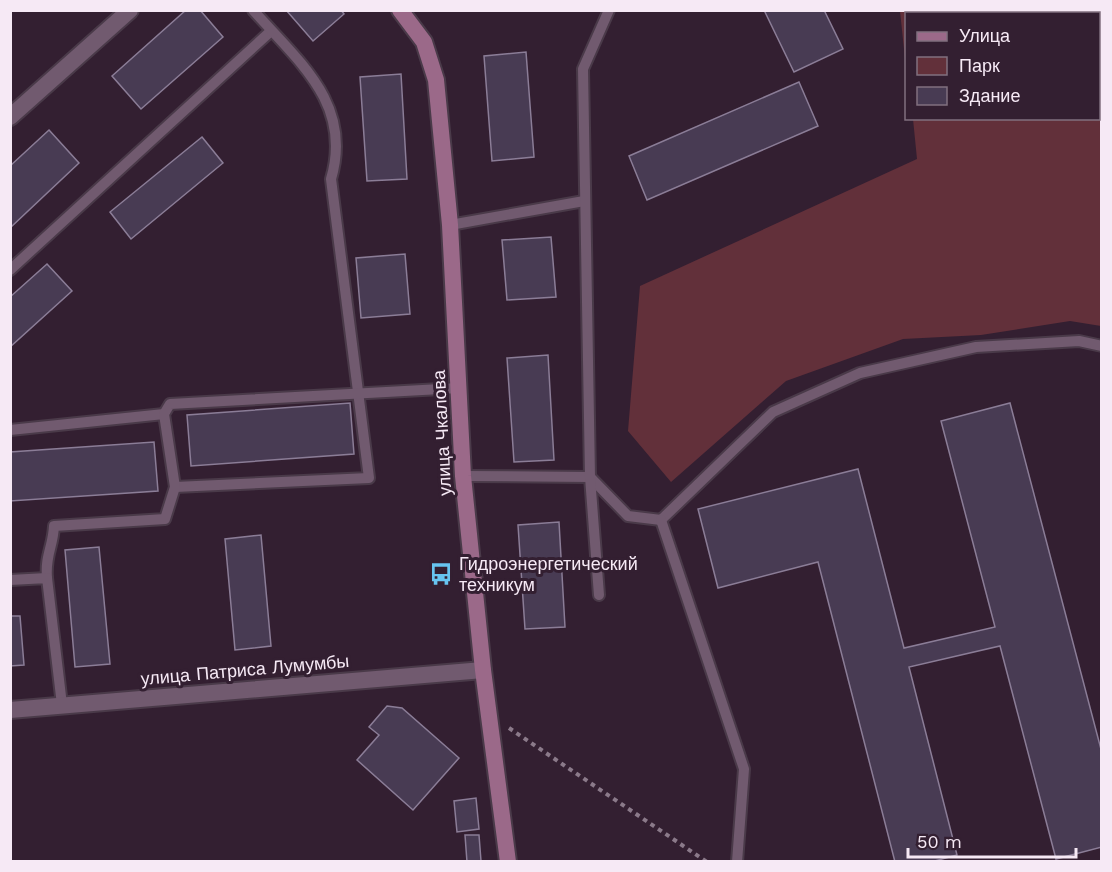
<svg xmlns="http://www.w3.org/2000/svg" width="1112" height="872" font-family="'Work Sans',sans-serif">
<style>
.green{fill:#62303a}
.building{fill:#483b53;stroke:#8b7d97;stroke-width:1.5}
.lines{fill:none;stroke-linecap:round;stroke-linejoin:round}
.service-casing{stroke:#4a3a49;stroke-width:14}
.minor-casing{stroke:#4a3a49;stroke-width:20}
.secondary-casing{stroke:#4a3a49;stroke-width:20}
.path{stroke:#8b7a8a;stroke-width:4;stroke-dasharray:4.5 4.5;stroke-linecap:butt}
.service{stroke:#715a6f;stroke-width:10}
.minor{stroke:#715a6f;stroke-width:16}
.secondary{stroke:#9b6989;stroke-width:16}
.labels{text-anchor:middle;stroke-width:6;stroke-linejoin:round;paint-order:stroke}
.street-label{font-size:18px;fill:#f6e9f5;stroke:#331f31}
.poi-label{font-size:18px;fill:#f6e9f5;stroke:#331f31;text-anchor:start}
</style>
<rect width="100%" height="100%" fill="#331f31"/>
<path class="green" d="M900,11H1101V326L1070,321L981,335L903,339L786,381L671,482L628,431L640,286L917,159L913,119L1098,118V14H906V68Z"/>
<g class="building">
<path d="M186,10H200L223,37L141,109L112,76Z"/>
<path d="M286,10H341L344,14L313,41Z"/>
<path d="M764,10H824L843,49L794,72Z"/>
<path d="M526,52L534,157L492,161L484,56Z"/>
<path d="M401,74L407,179L367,181L360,77Z"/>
<path d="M799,82L818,126L647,200L629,156Z"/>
<path d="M49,130L79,163L11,227L10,166Z"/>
<path d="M202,137L223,163L131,239L110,212Z"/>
<path d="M551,237L556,297L507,300L502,240Z"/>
<path d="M405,254L410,314L361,318L356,258Z"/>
<path d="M47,264L72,291L10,347V297Z"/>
<path d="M548,355L554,460L514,462L507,358Z"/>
<path d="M350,403L354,454L191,466L187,415Z"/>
<path d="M1010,403L1102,753V847L1056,859L1000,646L909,667L957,855L931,862H895L818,562L718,588L698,509L858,469L904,648L995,627L941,421Z"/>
<path d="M154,442L158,491L10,501V452Z"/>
<path d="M559,522L565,627L525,629L518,525Z"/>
<path d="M261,535L271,646L235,650L225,539Z"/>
<path d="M99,547L110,664L75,667L65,550Z"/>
<path d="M10,616H20L24,665L10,666Z"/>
<path d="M387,706L402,708L459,758L413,810L357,760L379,735L369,727Z"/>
<path d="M476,798L479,829L457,832L454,801Z"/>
<path d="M465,835H479L481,861L467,862Z"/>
</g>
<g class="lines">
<g class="service-casing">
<g id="service">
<path d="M450,225L584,201"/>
<path d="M10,270L271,31"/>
<path d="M10,430L164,414"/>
<path d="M463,476L590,477L628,516L661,520L773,412L860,373L976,347L1079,341L1102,346"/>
<path d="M175,487L369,478L331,179C353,104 299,62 253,10"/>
<path d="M661,520L744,769L737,862"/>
<path d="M47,578C45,555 53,547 54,526L165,519L175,487L164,414L170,404L459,388"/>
<path d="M10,580L47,578L62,705"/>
<path d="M599,595L590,477L583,69L609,10"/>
</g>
</g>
<g class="minor-casing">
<g id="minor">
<path d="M10,117L130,10"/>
<path d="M10,710L483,670"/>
</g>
</g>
<g class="secondary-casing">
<path id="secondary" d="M400,10L424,42L436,80L450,225L463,476L483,670L508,862"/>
</g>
<path class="path" d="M509,728L707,862"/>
<use href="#service" class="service"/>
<use href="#minor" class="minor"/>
<use href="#secondary" class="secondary"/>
</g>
<defs>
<g id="bus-bare" transform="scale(1.8)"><path d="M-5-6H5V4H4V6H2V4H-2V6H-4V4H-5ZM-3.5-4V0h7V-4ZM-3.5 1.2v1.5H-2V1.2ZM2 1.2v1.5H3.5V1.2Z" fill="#67c4f0" stroke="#331f31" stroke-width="2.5" paint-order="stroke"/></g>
</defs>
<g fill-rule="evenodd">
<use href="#bus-bare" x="441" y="574"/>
</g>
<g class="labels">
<g class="street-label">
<text transform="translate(442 433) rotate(-93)" y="6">улица Чкалова</text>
<text transform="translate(245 670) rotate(-5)" y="6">улица Патриса Лумумбы</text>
</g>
<g class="poi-label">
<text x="459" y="570">Гидроэнергетический<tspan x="459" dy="21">техникум</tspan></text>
</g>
</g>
<rect width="1112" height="872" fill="none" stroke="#f6e9f5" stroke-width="24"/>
<rect x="905" y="12" width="195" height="108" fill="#331f31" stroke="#81707f" stroke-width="1.5"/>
<rect x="917" y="32" width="30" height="9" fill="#9b6989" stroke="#81707f" stroke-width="1.5"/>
<text x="959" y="42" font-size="18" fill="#f6e9f5">Улица</text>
<rect x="917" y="57" width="30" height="18" fill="#62303a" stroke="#81707f" stroke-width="1.5"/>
<text x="959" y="72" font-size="18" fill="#f6e9f5">Парк</text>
<rect x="917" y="87" width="30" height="18" fill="#483b53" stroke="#81707f" stroke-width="1.5"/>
<text x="959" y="102" font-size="18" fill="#f6e9f5">Здание</text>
<path d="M908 848v9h168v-9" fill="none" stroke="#f6e9f5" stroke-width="3"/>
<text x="917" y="848" font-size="18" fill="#f6e9f5" stroke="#331f31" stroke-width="4.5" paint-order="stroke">50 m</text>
</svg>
